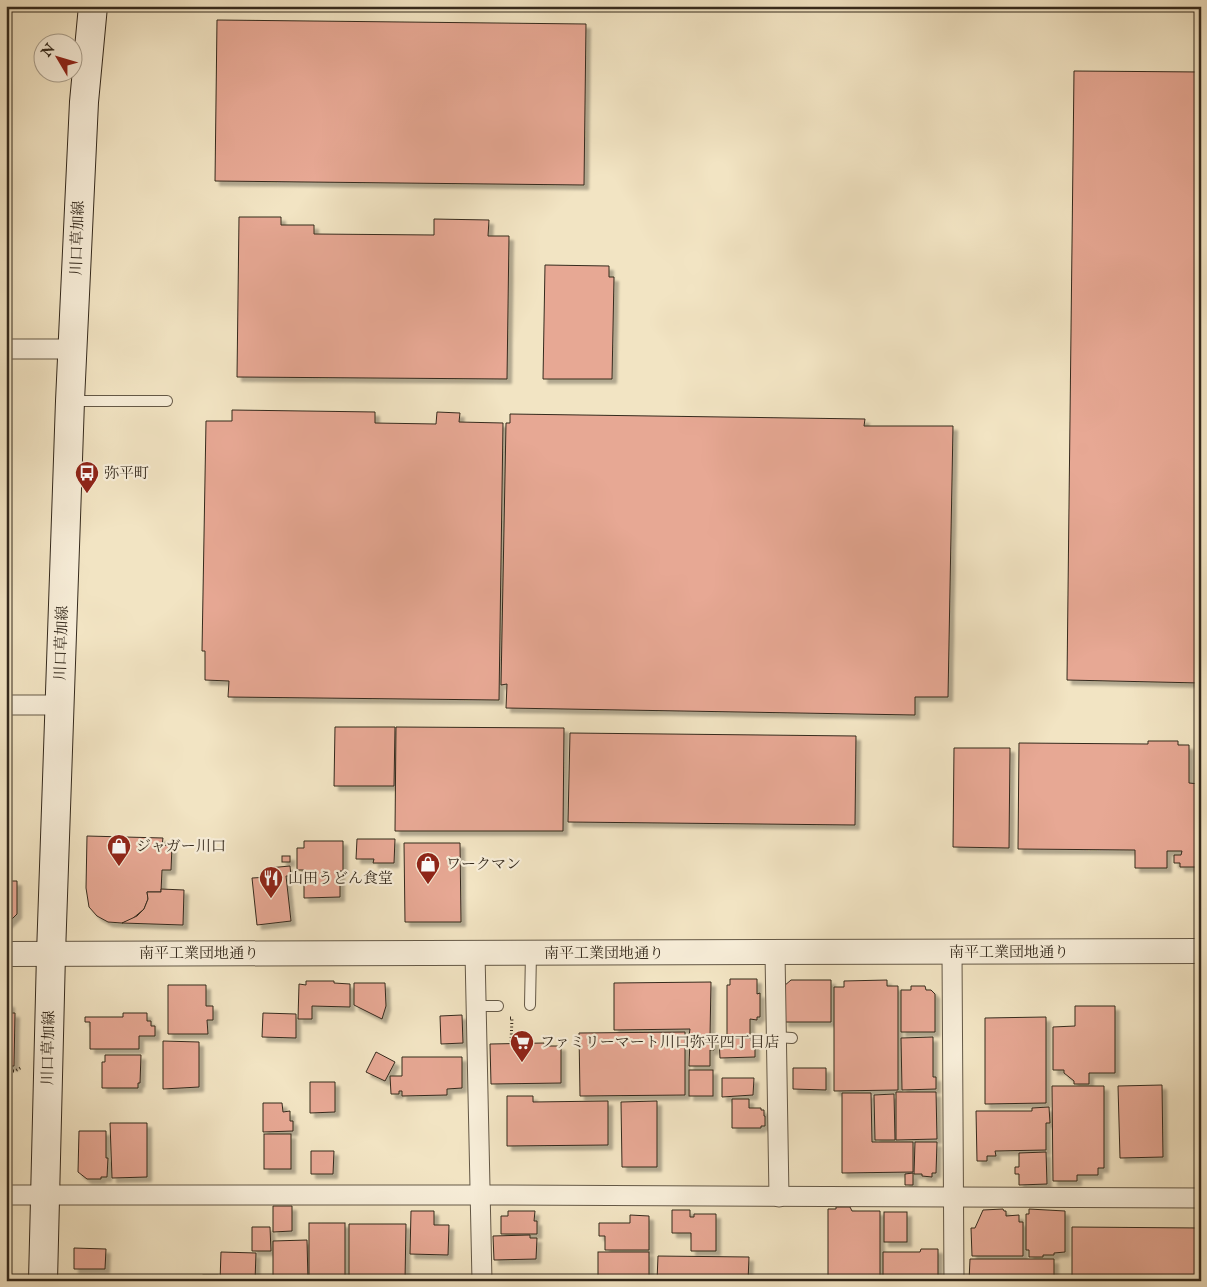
<svg xmlns="http://www.w3.org/2000/svg" width="1207" height="1287" font-family="'IM FELL English','Noto Serif JP',serif">
<style>
.building{fill:#e7a894;stroke:#352a1d;filter:url(#shadow)}
.lines{fill:none;stroke-linecap:round;stroke-linejoin:round}
.service-casing{stroke:#645846;stroke-width:12}
.minor-casing{stroke:#645846;stroke-width:21}
.tertiary-casing{stroke:#645846;stroke-width:26}
.secondary-casing{stroke:#352a1d;stroke-width:30}
.path{stroke:#352a1d;stroke-width:3;stroke-dasharray:1 2.5;stroke-linecap:butt}
.service{stroke:#f7edd8;stroke-width:10}
.minor{stroke:#f7edd8;stroke-width:19}
.tertiary{stroke:#f7edd8;stroke-width:24}
.secondary{stroke:#f7edd8;stroke-width:28}
.labels{text-anchor:middle;stroke-width:4.5;stroke-linejoin:round;paint-order:stroke}
.street-label{font-size:15px;fill:#352a1d;stroke:#f7edd8}
.poi-label{font-size:15px;fill:#352a1d;stroke:#f7edd8;text-anchor:start}
</style>
<defs>
<filter id="shadow"><feDropShadow dx="4.5" dy="4.5" stdDeviation="1" flood-color="#0004"/></filter>
</defs>
<rect width="100%" height="100%" fill="#f2e4c3"/>
<filter id="stains"><feTurbulence type="fractalNoise" baseFrequency=".004" numOctaves="4"/><feColorMatrix values="0 0 0 0 .2 0 0 0 0 .09 0 0 0 0 .02 0 0 0 .5 -.17"/></filter>
<radialGradient id="worn" r=".72"><stop offset=".6" stop-color="#630" stop-opacity="0"/><stop offset="1" stop-color="#630" stop-opacity=".3"/></radialGradient>
<g class="building">
<path d="M217,20L586,24L584,185L215,181Z"/>
<path d="M1074,71L1201,72V683L1067,680Z"/>
<path d="M239,217H281V225H314V234L434,235V219L489,220L488,236H509L507,379L237,377Z"/>
<path d="M545,265L609,266V277H614L612,379H543Z"/>
<path d="M232,410L375,412V423L436,424L437,412L460,413L459,422L503,423L499,700L228,697L229,681L205,680V651H202L206,421H232Z"/>
<path d="M510,414L865,419L864,426H953L948,697H915V715L506,708L507,684L501,685L506,423H510Z"/>
<path d="M335,727H395L394,786H334Z"/>
<path d="M396,727L564,728L563,831H395Z"/>
<path d="M570,733L856,736L855,825L568,822Z"/>
<path d="M1148,741H1178V745H1189V783L1200,784L1199,851L1196,850L1197,855H1200V867H1180V863H1174V855H1181L1182,851H1167V868H1135V850L1018,849L1019,743L1148,744Z"/>
<path d="M954,748H1010L1009,848L953,847Z"/>
<path d="M87,836L163,838L162,845L172,846L171,870H162L161,892H147L148,899L144,909L131,920L122,923L108,922L97,916L89,907L86,888Z"/>
<path d="M357,839H395L394,863H373L374,859H356Z"/>
<path d="M304,841H343V871H340V897L304,898V870H297V848H304Z"/>
<path d="M404,843H460L461,922H405Z"/>
<rect x="282" y="856" width="8" height="6"/>
<path d="M290,866L291,876H286L291,921L257,925L252,878L269,877L268,868Z"/>
<path d="M6,881H17V914L7,924Z"/>
<path d="M161,889L184,890L183,925L122,923L137,916L144,909L148,899L147,892H161Z"/>
<path d="M730,979H757V994L760,993V1017H757V1020L750,1019V1035L727,1036V985H730Z"/>
<path d="M791,980H831V1022H784V986Z"/>
<path d="M887,980V986H898V1090L834,1091V987H844V981Z"/>
<path d="M306,981H334V983L350,984V1007L312,1006V1019H298L299,984L306,985Z"/>
<path d="M711,982L710,1036H689L690,1029L614,1030V983Z"/>
<path d="M354,983H385L386,1006L382,1019L354,1005Z"/>
<path d="M168,985H206V1006H213V1020H207L208,1034H168Z"/>
<path d="M911,986H925L926,990H931L935,994V1032H901V990H911Z"/>
<path d="M6,1003H10V1013H15L14,1066H6Z"/>
<path d="M1075,1006H1115V1073H1089V1084H1074V1081L1064,1073V1070H1053V1027L1075,1026Z"/>
<path d="M123,1013H147V1021H151V1026H155V1036H139V1049H90V1022H85V1017H123Z"/>
<path d="M263,1013L296,1014V1038L262,1037Z"/>
<path d="M462,1015L463,1043L441,1044L440,1016Z"/>
<path d="M1046,1017V1103L985,1104V1018Z"/>
<path d="M685,1032V1095L580,1096L579,1033Z"/>
<path d="M933,1037V1077H936V1089L902,1090L901,1038Z"/>
<path d="M751,1038V1041H755V1057L720,1058L719,1039Z"/>
<path d="M690,1040H714V1050H710V1066H689Z"/>
<path d="M163,1041L199,1042V1087L163,1089Z"/>
<path d="M544,1043V1046H561V1083L491,1084L490,1044Z"/>
<path d="M376,1052L395,1062L385,1081L366,1072Z"/>
<path d="M105,1055H141L140,1083H138V1088H102V1062H105Z"/>
<path d="M402,1057H462V1088L447,1089V1095L402,1096V1091H399V1094H391L390,1076H402Z"/>
<path d="M793,1068H826V1090L793,1089Z"/>
<rect x="689" y="1070" width="24" height="26"/>
<path d="M722,1078H754L753,1095L722,1097Z"/>
<path d="M310,1082H335V1112L310,1113Z"/>
<path d="M1162,1085L1163,1157L1120,1158L1118,1086Z"/>
<path d="M1052,1086H1104V1168H1098V1175H1077V1181H1053Z"/>
<path d="M896,1092H936L937,1139L896,1140Z"/>
<path d="M842,1093H871L872,1142H913V1172L842,1173Z"/>
<path d="M894,1094L895,1140H875L874,1095Z"/>
<path d="M507,1096H533V1102L608,1101V1145L507,1146Z"/>
<path d="M732,1099H749V1108H761V1110H764V1116H765V1126H761V1128H732Z"/>
<path d="M657,1101V1167H622L621,1102Z"/>
<path d="M263,1103H282L283,1112L290,1111V1121H293V1131L263,1132Z"/>
<path d="M1049,1107L1050,1123H1046V1150L995,1151L996,1156H987V1161H977L976,1111H1032V1108Z"/>
<path d="M110,1123H147V1177L112,1178Z"/>
<path d="M79,1131H106V1158H108L107,1177H101V1179H87L78,1172Z"/>
<rect x="264" y="1134" width="27" height="35"/>
<path d="M915,1142H937L936,1173H932V1177L922,1176V1174H914Z"/>
<path d="M311,1151H334L333,1174H311Z"/>
<path d="M1046,1152L1047,1184L1019,1185V1174H1015V1167H1019V1153Z"/>
<path d="M913,1173V1185H905V1174Z"/>
<path d="M273,1206H292V1231L273,1232Z"/>
<path d="M836,1207H850L852,1211H880V1281H828V1209H836Z"/>
<path d="M1003,1209L1004,1211H1006V1216L1019,1215V1222H1023V1256H972L971,1228H975L983,1210Z"/>
<path d="M1029,1209L1065,1211V1252L1054,1253V1255H1043V1257H1029V1250H1026V1214H1029Z"/>
<path d="M672,1210H690V1217H694V1214H716V1251H691V1233H672Z"/>
<path d="M411,1211H434V1225H449L448,1255L410,1254Z"/>
<path d="M508,1211H535L534,1221H537V1234H501V1216H508Z"/>
<rect x="884" y="1212" width="23" height="30"/>
<path d="M630,1215L649,1216V1250H605V1236H599V1223H630Z"/>
<rect x="309" y="1223" width="36" height="58"/>
<path d="M349,1224H406L405,1281H349Z"/>
<path d="M252,1227H270L271,1251H252Z"/>
<path d="M1072,1227L1201,1228V1281H1072Z"/>
<path d="M530,1235V1238H537L536,1259L494,1260L493,1236Z"/>
<path d="M307,1240L308,1281H273V1241Z"/>
<path d="M74,1248L106,1249L105,1269H74Z"/>
<path d="M921,1249H938V1281H883V1252H920Z"/>
<path d="M221,1252L256,1253L255,1281H220Z"/>
<rect x="598" y="1252" width="51" height="29"/>
<path d="M658,1256L749,1257L748,1281H657Z"/>
<path d="M970,1259H1054V1281H969Z"/>
<rect x="203" y="1275" width="15" height="6"/>
</g>
<g class="lines">
<g class="service-casing">
<g id="service">
<path d="M71,401H167"/>
<path d="M530,1005L531,953"/>
<path d="M476,1006H498"/>
<path d="M776,1037L792,1038"/>
</g>
</g>
<g class="minor-casing">
<g id="minor">
<path d="M6,349H72"/>
<path d="M6,705H59"/>
<path d="M475,953L482,1281"/>
<path d="M775,953L779,1197"/>
<path d="M952,953L954,1281"/>
<path d="M6,1195H481L1201,1198"/>
</g>
</g>
<g class="tertiary-casing">
<path id="tertiary" d="M6,954L1201,951"/>
</g>
<g class="secondary-casing">
<path id="secondary" d="M43,1281L51,954L70,401L84,102L93,6"/>
</g>
<g class="path">
<path d="M510,1018H512L511,1043"/>
<path d="M6,1071H15L22,1067"/>
</g>
<use href="#service" class="service"/>
<use href="#minor" class="minor"/>
<use href="#tertiary" class="tertiary"/>
<use href="#secondary" class="secondary"/>
</g>
<defs>
<g id="bus-pin" transform="scale(1.25)"><path d="M0 17L-7.5 6A9.5 9.5 0 1 1 7.5 6Z" fill="#8f2418" stroke="#f7edd8"/><path d="M-5-6H5V4H4V6H2V4H-2V6H-4V4H-5ZM-3.5-4V0h7V-4ZM-3.5 1.2v1.5H-2V1.2ZM2 1.2v1.5H3.5V1.2Z" fill="#fff"/></g>
<g id="shop-pin" transform="scale(1.25)"><path d="M0 17L-7.5 6A9.5 9.5 0 1 1 7.5 6Z" fill="#8f2418" stroke="#f7edd8"/><path d="M-5-2.5h2.3a2.7 3.5 0 0 1 5.4 0H5L5.5 6h-11ZM-1.5-2.5h3a1.5 2.3 0 0 0-3 0Z" fill="#fff"/></g>
<g id="restaurant-pin" transform="scale(1.25)"><path d="M0 17L-7.5 6A9.5 9.5 0 1 1 7.5 6Z" fill="#8f2418" stroke="#f7edd8"/><path d="M-5-6h1v4h1v-4h1v4h1v-4h1v5L-1.5 .5V6h-2V.5L-5-1ZM5-6V6H3V1.5H1.5Q1.5-4 5-6Z" fill="#fff"/></g>
<g id="supermarket-pin" transform="scale(1.25)"><path d="M0 17L-7.5 6A9.5 9.5 0 1 1 7.5 6Z" fill="#8f2418" stroke="#f7edd8"/><path d="M-6-5.5h2.5l.6 2H6L4.5 2H-2.5L-4.4-4H-6ZM-1.5 3.2a1.3 1.3 0 1 0 .1 0ZM3 3.2a1.3 1.3 0 1 0 .1 0Z" fill="#fff"/></g>
</defs>
<g fill-rule="evenodd">
<use href="#bus-pin" x="87" y="473"/>
<use href="#shop-pin" x="119" y="846"/>
<use href="#shop-pin" x="428" y="864"/>
<use href="#restaurant-pin" x="271" y="878"/>
<use href="#supermarket-pin" x="522" y="1042"/>
</g>
<g class="labels">
<g class="street-label">
<text transform="translate(77 238) rotate(-88)" y="5">川口草加線</text>
<text transform="translate(61 643) rotate(-88)" y="5">川口草加線</text>
<text x="1009" y="957">南平工業団地通り</text>
<text x="199" y="958">南平工業団地通り</text>
<text x="604" y="958">南平工業団地通り</text>
<text transform="translate(48 1048) rotate(-89)" y="5">川口草加線</text>
</g>
<g class="poi-label">
<text x="104" y="478">弥平町</text>
<text x="136" y="851">ジャガー川口</text>
<text x="446" y="869">ワークマン</text>
<text x="288" y="883">山田うどん食堂</text>
<text x="540" y="1047">ファミリーマート川口弥平四丁目店</text>
</g>
</g>
<rect width="1207" height="1287" fill="none" stroke="#f2e4c3" stroke-width="25"/>
<rect x="8" y="8" width="1192" height="1272" fill="none" stroke="#352a1d" stroke-width="2.5"/>
<rect x="12" y="12" width="1182" height="1262" fill="none" stroke="#352a1d"/>
<g transform="translate(58 58) rotate(308)"><circle r="24" fill="#f7edd8" stroke="#a99f8d"/>
<path d="M0-4L9 19L0 12L-9 19Z" fill="#8f2418"/>
<text y="-8" font-size="14" font-weight="bold" text-anchor="middle" fill="#352a1d">N</text>
</g>
<rect width="100%" height="100%" filter="url(#stains)"/>
<rect width="100%" height="100%" fill="url(#worn)"/>
</svg>
